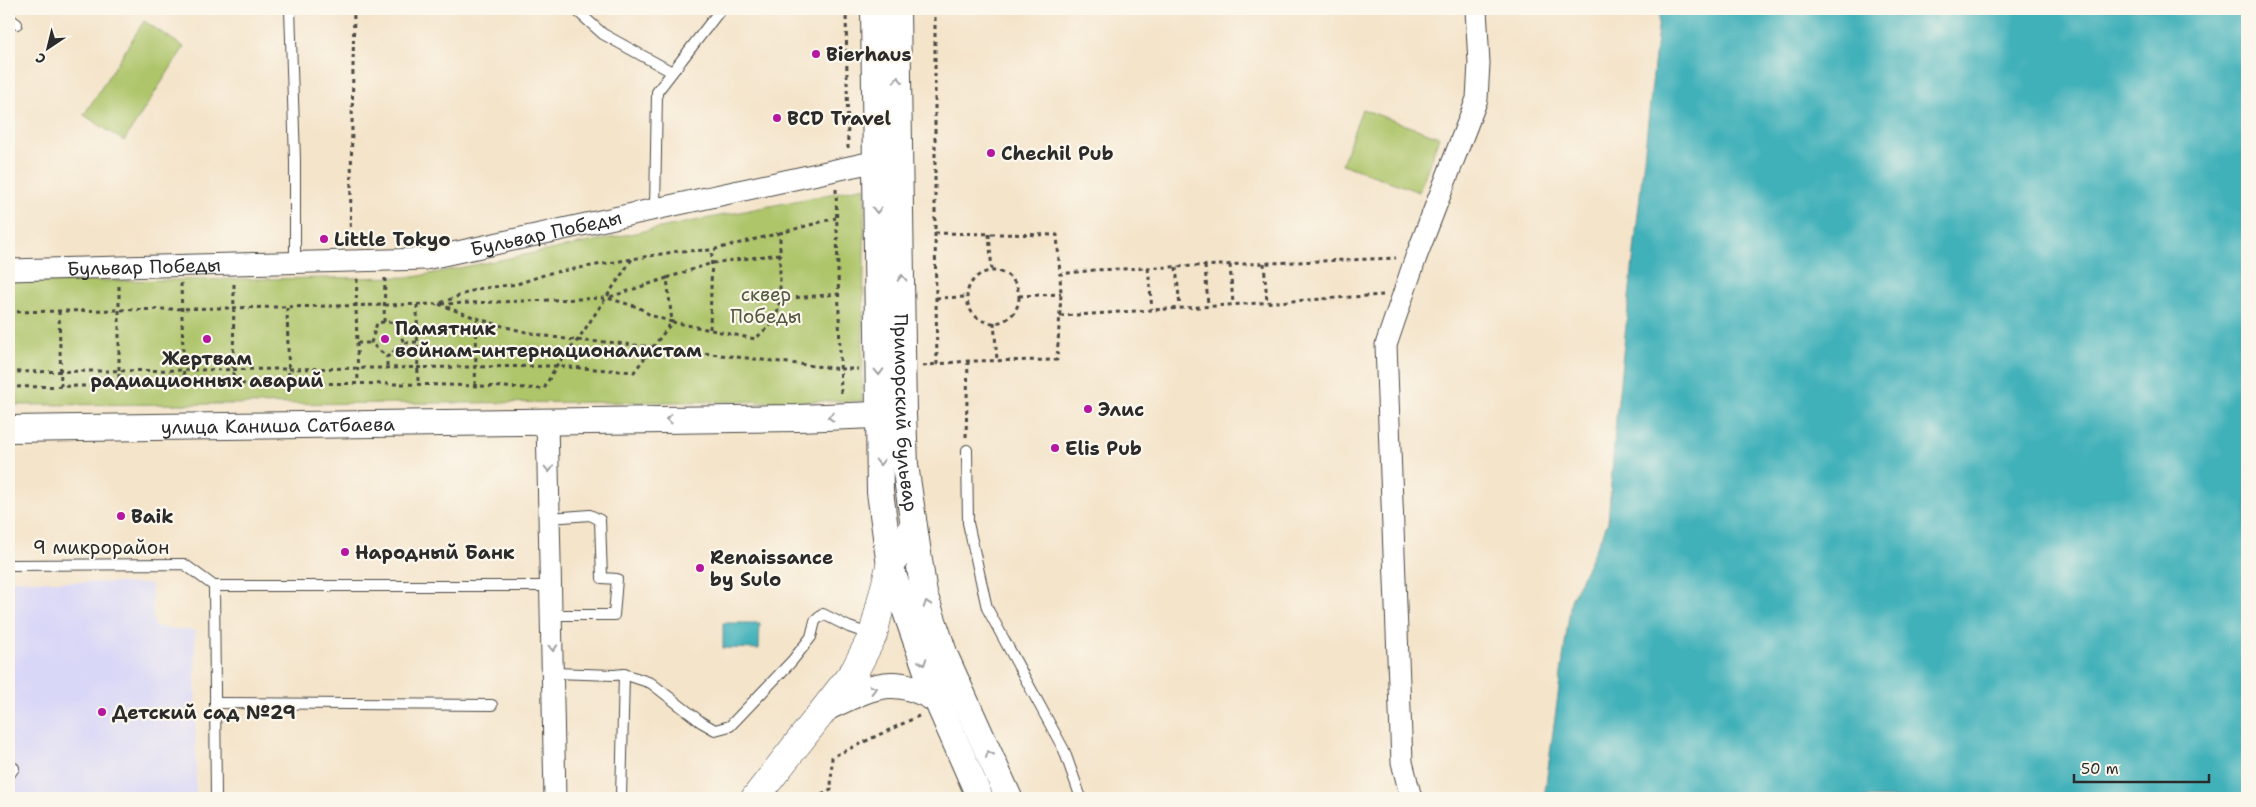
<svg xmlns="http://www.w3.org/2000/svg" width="2256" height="807" font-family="'Shantell Sans',sans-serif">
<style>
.built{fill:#d9d7f7}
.green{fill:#aec56a;stroke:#6c784a}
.water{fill:#40b0b9;stroke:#366e72}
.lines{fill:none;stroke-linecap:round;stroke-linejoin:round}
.service-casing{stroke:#494743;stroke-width:12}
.minor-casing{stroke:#494743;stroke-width:23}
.tertiary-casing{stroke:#494743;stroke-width:28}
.secondary-casing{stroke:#494743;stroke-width:29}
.path{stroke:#494743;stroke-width:3;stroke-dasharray:4 4;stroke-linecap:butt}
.service{stroke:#fff;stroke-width:10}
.minor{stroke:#fff;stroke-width:21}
.tertiary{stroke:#fff;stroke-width:26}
.secondary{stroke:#fff;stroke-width:28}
.oneway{stroke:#a0a0a0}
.poi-dot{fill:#b5179e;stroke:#fbf7ec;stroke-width:2}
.labels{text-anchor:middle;stroke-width:4.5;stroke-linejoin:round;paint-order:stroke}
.poi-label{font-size:19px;font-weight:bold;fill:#2b2b2b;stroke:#fbf7ec;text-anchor:start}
.street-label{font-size:19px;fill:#2b2b2b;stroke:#fbf7ec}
.park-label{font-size:19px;fill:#52593e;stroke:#fbf7ec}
</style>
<rect width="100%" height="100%" fill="#fbf7ec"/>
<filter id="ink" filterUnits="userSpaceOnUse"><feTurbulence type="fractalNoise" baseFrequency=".02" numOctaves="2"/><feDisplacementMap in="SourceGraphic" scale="10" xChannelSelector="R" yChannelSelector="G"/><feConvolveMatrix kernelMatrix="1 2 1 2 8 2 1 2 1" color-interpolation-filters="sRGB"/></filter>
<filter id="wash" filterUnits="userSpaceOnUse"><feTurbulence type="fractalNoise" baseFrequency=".0096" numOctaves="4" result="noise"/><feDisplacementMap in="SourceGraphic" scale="20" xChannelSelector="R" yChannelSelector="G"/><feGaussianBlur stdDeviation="1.12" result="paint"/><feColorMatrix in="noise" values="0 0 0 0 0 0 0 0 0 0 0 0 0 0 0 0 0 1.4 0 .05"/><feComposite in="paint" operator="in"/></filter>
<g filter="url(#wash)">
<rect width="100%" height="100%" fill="#f4e4ca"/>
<path class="built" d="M9,580L151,584L154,627L195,631L196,798H16L9,793Z"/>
<g class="green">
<path d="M144,21L184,47L124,141L84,115Z"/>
<path d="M1362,109L1439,137L1419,192L1342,164Z"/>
<path d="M865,187L862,401L9,405V282L414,277Z"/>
</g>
<g class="water">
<path d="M1660,9H2247V798H1544L1571,600L1608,522L1616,419Z"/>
<path d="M723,623H760L759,649L723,648Z"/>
</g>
</g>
<g filter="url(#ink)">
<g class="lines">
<g class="service-casing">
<g id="service">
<path d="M290,9L295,160V262"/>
<path d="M575,9L603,34L672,72"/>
<path d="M9,18L17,24"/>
<path d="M655,210L657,92L721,9"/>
<path d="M967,450L968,523L987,608L1064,750L1081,798"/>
<path d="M550,518L590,515L600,520L602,578L617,579L614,615H553"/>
<path d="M9,565L184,564L214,586L216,798"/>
<path d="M214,586H552"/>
<path d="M554,673L614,675L624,674L651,683L701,722L715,730L730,726L792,661L811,637L815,621L823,614L849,627L872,635"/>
<path d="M215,703L492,705"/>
<path d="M9,775L14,768"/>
<path d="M621,798L624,674"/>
</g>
</g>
<g class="minor-casing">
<g id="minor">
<path id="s1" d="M9,270L425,259L891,158"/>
<path d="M547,420L555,798"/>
<path d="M1411,798L1402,762L1386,345L1416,257L1477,99L1479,63L1476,9"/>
</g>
</g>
<g class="tertiary-casing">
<g id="tertiary">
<path d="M874,9L880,492L890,566L937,700L980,798"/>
<path id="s2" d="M897,9L903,414L905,465L924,594L945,656L1009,798"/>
<path id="s3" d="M9,429L798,418L903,414"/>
<path d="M828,707C871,687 893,673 937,700"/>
</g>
</g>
<g class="secondary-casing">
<path id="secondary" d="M755,798L855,670L873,635L890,566L913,527"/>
</g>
<g class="path">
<path d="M846,9L848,148"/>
<path d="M935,9V233L1057,235L1060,274L1095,270L1396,258"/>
<path d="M836,189L841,396"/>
<path d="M935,233L937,364L968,361L1057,360L1061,294L1060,274"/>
<path d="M989,234L992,271"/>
<path d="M350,243L354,9"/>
<path d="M1264,263L1267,302"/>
<path d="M1230,265L1233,304"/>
<path d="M1205,266L1208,306"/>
<path d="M1176,267L1180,307"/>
<path d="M1148,268L1152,309"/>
<circle cx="993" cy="297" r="26"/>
<path d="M385,278L384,322H395L404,343"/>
<path d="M667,278L712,263L780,254V233L836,218"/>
<path d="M357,279L356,306L358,383"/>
<path d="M181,283L184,385"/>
<path d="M119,286V386"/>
<path d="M1019,296L1061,294"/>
<path d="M936,298L967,297"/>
<path d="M780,299L839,294"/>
<path d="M439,304C492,326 550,341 608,342L841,369H858"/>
<path d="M441,304L607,298L638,307L650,315L672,322L667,278L607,298"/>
<path d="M417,305L418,385"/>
<path d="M287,308L289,384"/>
<path d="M59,311L61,386"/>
<path d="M9,312L438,304L477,289L517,284L550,273L679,251L712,250L780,233"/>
<path d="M1060,316L1383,295"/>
<path d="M384,322L377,323L371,343L387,357"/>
<path d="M994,322L997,360"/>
<path d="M710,329L712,250"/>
<path d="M357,343H371"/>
<path d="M387,366V357L404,343L418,342"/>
<path d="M923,366L937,364"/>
<path d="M9,372L556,366L634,372L672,322L755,339L776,320L780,299V254"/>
<path d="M233,384L234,283"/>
<path d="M475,385L477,320"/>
<path d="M9,387C187,385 366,379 544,389L556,366L577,341L632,259"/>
<path d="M966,437L968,361"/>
<path d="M814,798L831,790L832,757L921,715"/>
</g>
<use href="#service" class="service"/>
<use href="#minor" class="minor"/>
<use href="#tertiary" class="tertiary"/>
<use href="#secondary" class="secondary"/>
</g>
<defs><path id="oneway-chevron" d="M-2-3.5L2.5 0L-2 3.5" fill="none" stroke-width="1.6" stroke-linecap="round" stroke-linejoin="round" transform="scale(1.25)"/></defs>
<g class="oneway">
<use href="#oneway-chevron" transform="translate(898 80) rotate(-91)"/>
<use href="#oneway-chevron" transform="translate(877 210) rotate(89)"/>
<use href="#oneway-chevron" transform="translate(902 278) rotate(-91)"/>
<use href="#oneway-chevron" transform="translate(879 372) rotate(89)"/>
<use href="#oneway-chevron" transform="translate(831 417) rotate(178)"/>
<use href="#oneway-chevron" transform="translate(669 419) rotate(179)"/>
<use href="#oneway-chevron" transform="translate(880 462) rotate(90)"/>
<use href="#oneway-chevron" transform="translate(549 469) rotate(88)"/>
<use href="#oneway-chevron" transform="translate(927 604) rotate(-109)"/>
<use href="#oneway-chevron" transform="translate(553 648) rotate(88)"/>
<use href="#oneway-chevron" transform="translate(923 662) rotate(71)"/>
<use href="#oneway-chevron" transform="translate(873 689) rotate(-14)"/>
<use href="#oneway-chevron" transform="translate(989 754) rotate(-114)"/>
</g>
</g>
<g class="poi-dot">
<circle cx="816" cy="54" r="5"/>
<circle cx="777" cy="118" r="5"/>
<circle cx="991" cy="153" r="5"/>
<circle cx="324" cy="239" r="5"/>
<circle cx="207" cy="339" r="5"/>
<circle cx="385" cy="339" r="5"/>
<circle cx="1088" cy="409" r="5"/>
<circle cx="1055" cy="448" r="5"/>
<circle cx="121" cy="516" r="5"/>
<circle cx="345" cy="552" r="5"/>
<circle cx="700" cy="568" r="5"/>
<circle cx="102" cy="712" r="5"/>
</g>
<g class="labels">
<g class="poi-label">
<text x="826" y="61">Bierhaus</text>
<text x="787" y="125">BCD Travel</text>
<text x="1001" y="160">Chechil Pub</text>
<text x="334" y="246">Little Tokyo</text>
<text x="395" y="335">Памятник<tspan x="395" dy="22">войнам-интернационалистам</tspan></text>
<text x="207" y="365" text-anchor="middle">Жертвам<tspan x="207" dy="22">радиационных аварий</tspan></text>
<text x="1098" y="416">Элис</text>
<text x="1065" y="455">Elis Pub</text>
<text x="131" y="523">Baik</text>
<text x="355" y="559">Народный Банк</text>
<text x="710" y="564">Renaissance<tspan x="710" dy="22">by Sulo</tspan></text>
<text x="112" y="719">Детский сад №29</text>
</g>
<g class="street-label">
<text dy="7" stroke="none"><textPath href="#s1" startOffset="540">Бульвар Победы</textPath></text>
<text dy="7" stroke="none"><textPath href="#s1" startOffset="135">Бульвар Победы</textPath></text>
<text dy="7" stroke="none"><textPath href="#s2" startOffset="404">Приморский бульвар</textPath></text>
<text dy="7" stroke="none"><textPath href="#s3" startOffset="269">улица Каниша Сатбаева</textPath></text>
<text x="101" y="554">9 микрорайон</text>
</g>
<g class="park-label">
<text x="766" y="301">сквер<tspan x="766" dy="22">Победы</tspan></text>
</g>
</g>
<rect width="2256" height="807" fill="none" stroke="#fbf7ec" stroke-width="30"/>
<g transform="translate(48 48) rotate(215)" stroke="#fbf7ec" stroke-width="4" paint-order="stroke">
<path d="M0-4L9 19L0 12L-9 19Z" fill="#2b2b2b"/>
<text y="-8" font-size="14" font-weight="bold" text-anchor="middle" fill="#2b2b2b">С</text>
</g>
<path d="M2074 774v8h135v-8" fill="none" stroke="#2b2b2b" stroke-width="2.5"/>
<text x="2081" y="774" font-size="15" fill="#2b2b2b" stroke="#fbf7ec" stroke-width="4" paint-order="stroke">50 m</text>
</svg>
